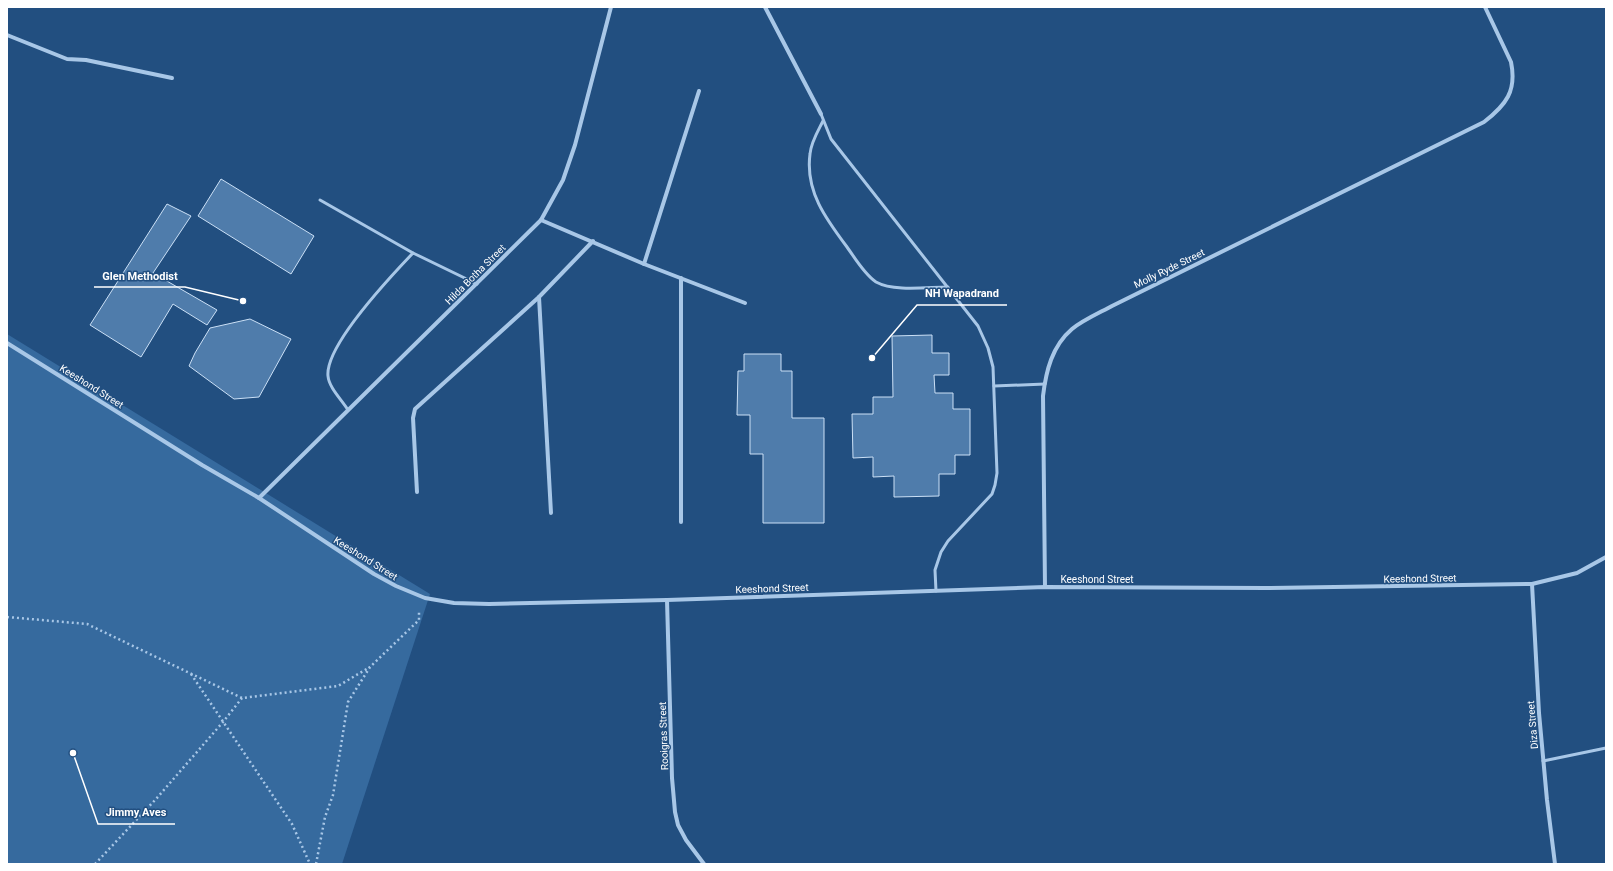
<svg xmlns="http://www.w3.org/2000/svg" width="1613" height="871" font-family="Roboto,sans-serif">
<style>
.green{fill:#366a9e}
.building{fill:#4f7cab;stroke:#cbe0f6}
.lines{fill:none;stroke-linecap:round;stroke-linejoin:round}
.path{stroke:#a8c7e7;stroke-width:2.5;stroke-dasharray:2 3;stroke-linecap:butt}
.lane{stroke:#a8c7e7;stroke-width:3}
.street{stroke:#a8c7e7;stroke-width:4}
.labels{text-anchor:middle;stroke-width:3;stroke-linejoin:round;paint-order:stroke}
.street-label{font-size:10px;fill:#fff;stroke:#224f80}
.leader{fill:none;stroke:#fff;stroke-width:1.5}
.callout-dot{fill:#fff;stroke:#224f80;stroke-width:1.5}
.callout-label{font-size:11px;text-anchor:middle;font-weight:bold;fill:#fff;stroke:#224f80;stroke-width:3;stroke-linejoin:round;paint-order:stroke}
</style>
<rect width="100%" height="100%" fill="#224f80"/>
<path class="green" d="M7,334L430,594L342,864H7Z"/>
<g class="building">
<path d="M221,179L314,236L291,274L198,216Z"/>
<path d="M167,204L191,216L153,273L217,310L207,325L173,304L141,357L90,325Z"/>
<path d="M250,319L291,339L259,397L234,399L189,366L195,353L210,328Z"/>
<path d="M932,335V353H949V375H934L935,393H953V409H970V455H955V474H939V496L894,497V476L873,477V457L853,458L852,414H873V397H893L892,336Z"/>
<path d="M744,354H781V371H792V418H824V523H763V454H750V415H737L738,371H744Z"/>
</g>
<g class="lines">
<g class="path">
<path d="M7,617L87,624L242,698L338,686L370,667"/>
<path d="M191,674L292,824L310,864"/>
<path d="M95,864L156,799L223,722L242,698"/>
<path d="M316,864L325,817L333,795L348,702L370,667L419,620V611"/>
</g>
<g class="lane">
<path d="M821,114L831,139L978,326L988,348L993,367L997,473L995,485L992,494L948,541L941,552L935,570L936,591"/>
<path d="M823,121C818,131 811,142 810,154C805,191 826,219 847,247C855,258 864,274 876,282C894,292 928,287 948,287"/>
<path d="M320,200L413,253"/>
<path d="M994,386L1045,384"/>
<path d="M348,410C342,400 329,388 328,376C325,346 392,275 413,253L477,284"/>
<path d="M1543,761L1606,748"/>
</g>
<g class="street">
<path d="M765,7L821,114"/>
<path d="M7,35L67,59L86,60L172,78"/>
<path d="M541,220L644,264L745,303"/>
<path d="M644,264L699,91"/>
<path d="M681,278V522"/>
<path d="M539,297L551,513"/>
<path d="M7,343L202,465L259,498L374,574L396,586L425,598L454,603L489,604L667,600L1045,587L1266,588L1532,584L1577,573L1606,557"/>
<path d="M417,492L413,418L415,409L539,297L593,241"/>
<path d="M259,498L541,220L563,180L575,145L611,7"/>
<path d="M1532,584L1539,713L1547,800L1555,864"/>
<path d="M1045,587L1043,396C1046,371 1052,346 1072,329C1083,320 1099,313 1112,306L1484,122C1506,105 1517,91 1511,62L1485,7"/>
<path d="M667,600L672,778L675,812L678,825L686,840L704,864"/>
</g>
</g>
<g class="labels">
<g class="street-label">
<text transform="translate(1169 268) rotate(-26)" y="4">Molly Ryde Street</text>
<text transform="translate(475 274) rotate(-45)" y="4">Hilda Botha Street</text>
<text transform="translate(92 386) rotate(32)" y="4">Keeshond Street</text>
<text transform="translate(366 558) rotate(32)" y="4">Keeshond Street</text>
<text transform="translate(1420 578) rotate(-1)" y="4">Keeshond Street</text>
<text x="1097" y="583">Keeshond Street</text>
<text transform="translate(772 588) rotate(-2)" y="4">Keeshond Street</text>
<text transform="translate(1532 725) rotate(-95)" y="4">Diza Street</text>
<text transform="translate(663 736) rotate(-92)" y="4">Rooigras Street</text>
</g>
</g>
<path class="leader" d="M243 301L185 287H94M872 358L917 305H1007M73 753L98 824H175"/>
<g class="callout-dot">
<circle cx="243" cy="301" r="4"/>
<circle cx="872" cy="358" r="4"/>
<circle cx="73" cy="753" r="4"/>
</g>
<g class="callout-label">
<text x="140" y="280">Glen Methodist</text>
<text x="962" y="297">NH Wapadrand</text>
<text x="136" y="816">Jimmy Aves</text>
</g>
<rect width="1613" height="871" fill="none" stroke="#ffffff" stroke-width="16"/>
</svg>
